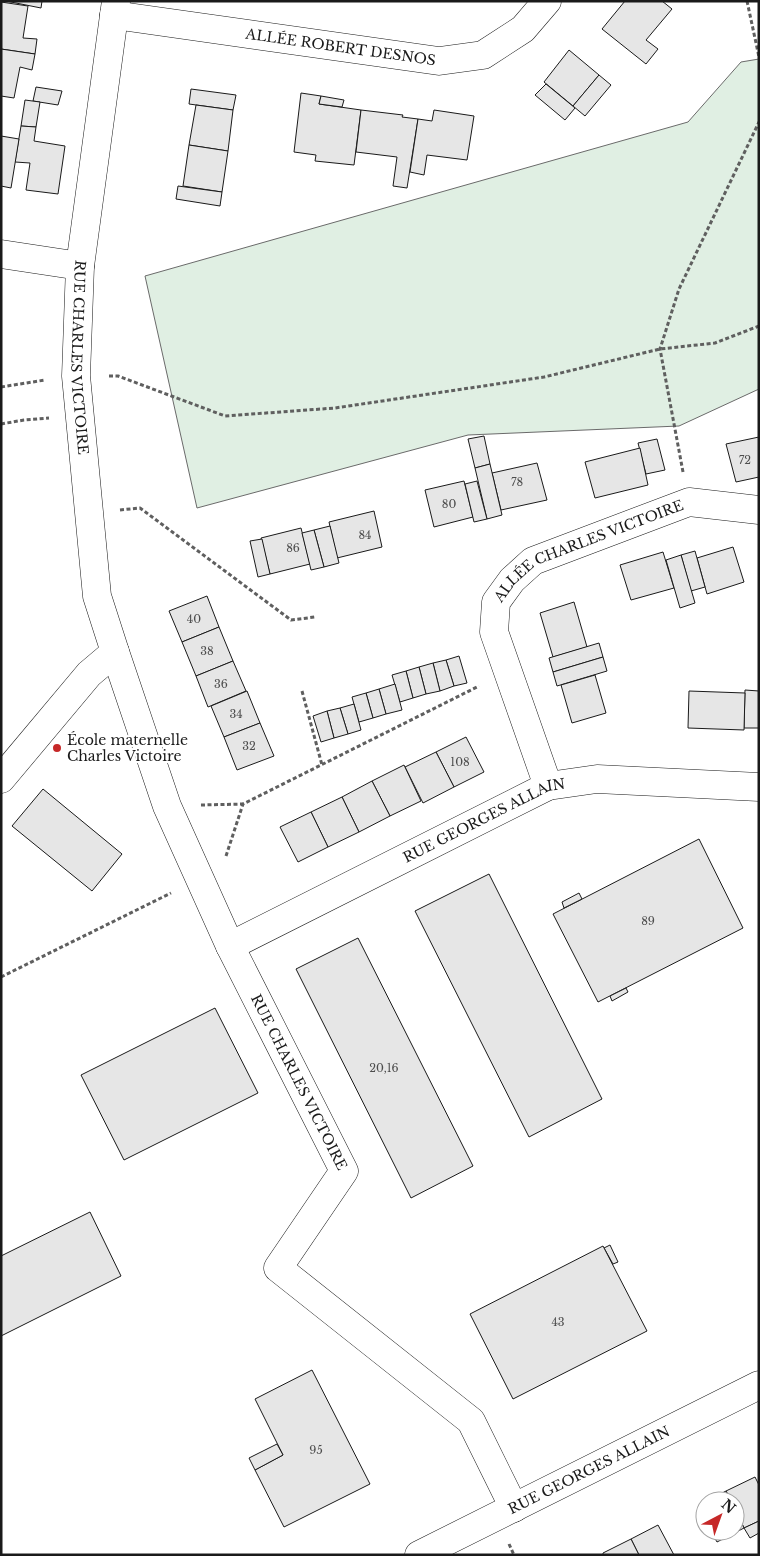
<svg xmlns="http://www.w3.org/2000/svg" width="760" height="1556" font-family="'Libre Baskerville',serif">
<style>
.green{fill:#e0efe3;stroke:#6a6a6a}
.building{fill:#e6e6e6;stroke:#1a1a1a}
.lines{fill:none;stroke-linecap:round;stroke-linejoin:round}
.minor-casing{stroke:#1a1a1a;stroke-width:29}
.path{stroke:#5f5f5f;stroke-width:3;stroke-dasharray:4 2.5;stroke-linecap:butt}
.minor{stroke:#fff;stroke-width:28}
.poi-dot{fill:#c62828;stroke:#fff;stroke-width:2}
.labels{text-anchor:middle;stroke-width:4;stroke-linejoin:round;paint-order:stroke}
.number-label{font-size:11px;fill:#4d4d4d}
.street-label{font-size:14px;fill:#1a1a1a;stroke:#fff}
.poi-label{font-size:14px;fill:#1a1a1a;stroke:#fff;text-anchor:start}
</style>
<rect width="100%" height="100%" fill="#fff"/>
<path class="green" d="M759,59V389L679,426L468,435L197,508L145,276L688,122L741,62Z"/>
<g class="building">
<path d="M6,1H42L41,8Z"/>
<path d="M625,1H662L672,9L646,40L658,49L646,64L602,29Z"/>
<path d="M1,2L28,6L23,38L37,39L35,54L1,49Z"/>
<path d="M1,49L35,54L32,70L20,67L14,98L1,96Z"/>
<path d="M569,50L599,75L573,106L544,82Z"/>
<path d="M599,75L611,85L585,116L573,106Z"/>
<path d="M546,84L575,108L565,120L535,95Z"/>
<path d="M36,87L62,91L58,105L33,101Z"/>
<path d="M191,89L236,95L233,110L189,104Z"/>
<path d="M301,93L321,96L319,104L361,110L354,165L315,161L316,155L294,152Z"/>
<path d="M321,96L344,100L342,107L319,104Z"/>
<path d="M25,100L40,102L36,127L21,126Z"/>
<path d="M196,105L233,110L228,151L189,145Z"/>
<path d="M361,110L403,115L402,117L418,119L407,188L393,186L397,157L356,152Z"/>
<path d="M434,110L474,116L467,160L427,155L424,175L410,172L418,119L432,121Z"/>
<path d="M21,126L36,127L34,141L65,146L58,194L26,190L30,163L15,162Z"/>
<path d="M1,136L19,139L11,188L1,186Z"/>
<path d="M189,145L228,151L222,192L183,186Z"/>
<path d="M178,186L222,192L220,206L176,199Z"/>
<path d="M484,436L490,464L475,468L468,439Z"/>
<path d="M759,437V477L736,482L726,444Z"/>
<path d="M657,439L665,470L646,474L638,443Z"/>
<path d="M640,448L648,485L595,498L585,462Z"/>
<path d="M537,463L547,500L501,510L492,473Z"/>
<path d="M490,464L502,515L487,519L475,468Z"/>
<path d="M464,481L473,517L434,527L425,490Z"/>
<path d="M477,481L487,519L474,522L465,484Z"/>
<path d="M374,511L382,547L337,558L329,522Z"/>
<path d="M330,526L339,563L324,567L314,530Z"/>
<path d="M301,528L310,564L270,574L261,538Z"/>
<path d="M314,530L324,567L311,570L302,533Z"/>
<path d="M262,539L270,574L258,577L250,541Z"/>
<path d="M733,547L744,582L707,594L697,558Z"/>
<path d="M695,551L705,587L691,591L681,555Z"/>
<path d="M663,552L674,588L631,600L620,565Z"/>
<path d="M681,555L695,603L680,608L666,560Z"/>
<path d="M207,596L219,627L182,642L169,611Z"/>
<path d="M574,602L587,647L553,657L540,613Z"/>
<path d="M219,627L233,661L196,676L182,642Z"/>
<path d="M599,643L603,657L553,672L549,658Z"/>
<path d="M459,656L467,683L454,686L446,660Z"/>
<path d="M603,657L607,671L557,686L553,672Z"/>
<path d="M446,660L454,686L440,691L433,663Z"/>
<path d="M233,661L246,691L208,707L196,676Z"/>
<path d="M433,663L440,691L426,694L419,667Z"/>
<path d="M419,667L426,694L413,698L406,671Z"/>
<path d="M406,671L413,698L400,702L392,675Z"/>
<path d="M595,675L606,713L572,723L561,685Z"/>
<path d="M395,684L402,710L386,714L379,689Z"/>
<path d="M379,689L386,714L373,718L366,693Z"/>
<path d="M745,690L759,691V728H744Z"/>
<path d="M247,691L260,723L224,737L211,706Z"/>
<path d="M689,691L745,693L744,730L688,728Z"/>
<path d="M366,693L373,718L359,722L352,697Z"/>
<path d="M354,704L361,730L348,734L340,708Z"/>
<path d="M340,708L348,734L334,738L327,711Z"/>
<path d="M327,711L334,738L321,742L313,716Z"/>
<path d="M260,723L274,756L237,770L224,737Z"/>
<path d="M466,737L484,772L454,787L436,752Z"/>
<path d="M436,752L454,787L423,803L405,767Z"/>
<path d="M404,765L421,801L390,816L372,781Z"/>
<path d="M372,781L390,816L359,832L342,797Z"/>
<path d="M43,789L122,854L92,891L12,826Z"/>
<path d="M342,797L359,832L328,847L311,812Z"/>
<path d="M311,812L328,847L298,862L280,827Z"/>
<path d="M699,839L743,928L598,1002L553,914Z"/>
<path d="M489,874L602,1099L529,1137L415,911Z"/>
<path d="M579,893L582,899L564,908L562,902Z"/>
<path d="M358,938L473,1166L411,1198L296,969Z"/>
<path d="M626,988L628,992L612,1001L610,996Z"/>
<path d="M215,1008L258,1093L124,1160L81,1075Z"/>
<path d="M90,1212L121,1276L1,1336V1256Z"/>
<path d="M610,1245L618,1262L613,1264L604,1248Z"/>
<path d="M603,1246L647,1331L513,1399L470,1314Z"/>
<path d="M312,1370L370,1484L284,1527L255,1470L283,1455L255,1399Z"/>
<path d="M277,1444L283,1455L255,1470L249,1458Z"/>
<path d="M755,1477L759,1485V1521L744,1528L735,1509V1501H731L726,1491Z"/>
<path d="M726,1491L731,1501H707Z"/>
<path d="M735,1509L744,1528L717,1542L711,1531H735Z"/>
<path d="M759,1521V1533L750,1538L744,1528Z"/>
<path d="M658,1525L674,1555H639L631,1539Z"/>
<path d="M631,1539L639,1555H603V1553Z"/>
</g>
<g class="lines">
<g class="minor-casing">
<g id="minor">
<path id="s1" d="M116,1L80,266L76,376L97,596L115,652L167,806L230,946L344,1171L278,1268L471,1421L514,1508"/>
<path id="s2" d="M114,15L439,61L483,55L523,29L547,1"/>
<path d="M1,254L80,266"/>
<path d="M1,779L89,674L115,652"/>
<path id="s3" d="M548,786L494,632L496,602L512,580L533,561L689,502L759,510"/>
<path id="s4" d="M230,946L548,786L597,779L759,787"/>
<path id="s5" d="M419,1555L759,1385"/>
</g>
</g>
<g class="path">
<path d="M747,1L759,57"/>
<path d="M109,376H118L225,416L335,408L544,377L660,349L715,343L759,326"/>
<path d="M1,387L45,380"/>
<path d="M1,424L24,420L49,418"/>
<path d="M683,472L660,349L679,289L759,122"/>
<path d="M120,510L140,508L291,620L315,617"/>
<path d="M302,691L322,765"/>
<path d="M201,805L243,804"/>
<path d="M226,856L243,804L479,686"/>
<path d="M1,977L171,893"/>
<path d="M509,1544L514,1555"/>
</g>
<use href="#minor" class="minor"/>
</g>
<circle class="poi-dot" cx="57" cy="748" r="5"/>
<g class="labels">
<g class="number-label">
<text x="745" y="464">72</text>
<text x="517" y="486">78</text>
<text x="449" y="508">80</text>
<text x="365" y="539">84</text>
<text x="293" y="552">86</text>
<text x="194" y="623">40</text>
<text x="207" y="655">38</text>
<text x="221" y="688">36</text>
<text x="236" y="718">34</text>
<text x="249" y="750">32</text>
<text x="460" y="766">108</text>
<text x="648" y="925">89</text>
<text x="384" y="1072">20,16</text>
<text x="558" y="1326">43</text>
<text x="316" y="1454">95</text>
</g>
<g class="street-label">
<text dy="5" stroke="none"><textPath href="#s2" startOffset="229">ALLÉE ROBERT DESNOS</textPath></text>
<text dy="5" stroke="none"><textPath href="#s1" startOffset="359">RUE CHARLES VICTOIRE</textPath></text>
<text dy="5" stroke="none"><textPath href="#s3" startOffset="302">ALLÉE CHARLES VICTOIRE</textPath></text>
<text dy="5" stroke="none"><textPath href="#s4" startOffset="284">RUE GEORGES ALLAIN</textPath></text>
<text dy="5" stroke="none"><textPath href="#s1" startOffset="1126">RUE CHARLES VICTOIRE</textPath></text>
<text dy="5" stroke="none"><textPath href="#s5" startOffset="190">RUE GEORGES ALLAIN</textPath></text>
</g>
<g class="poi-label">
<text x="67" y="745">École maternelle<tspan x="67" dy="16">Charles Victoire</tspan></text>
</g>
</g>
<rect width="760" height="1556" fill="none" stroke="#1a1a1a" stroke-width="5"/>
<g transform="translate(720 1516) rotate(41)"><circle r="24" fill="#ffffff" stroke="#a3a3a3"/>
<path d="M0-4L9 19L0 12L-9 19Z" fill="#c62828"/>
<text y="-8" font-size="14" font-weight="bold" text-anchor="middle" fill="#1a1a1a">N</text>
</g>
</svg>
